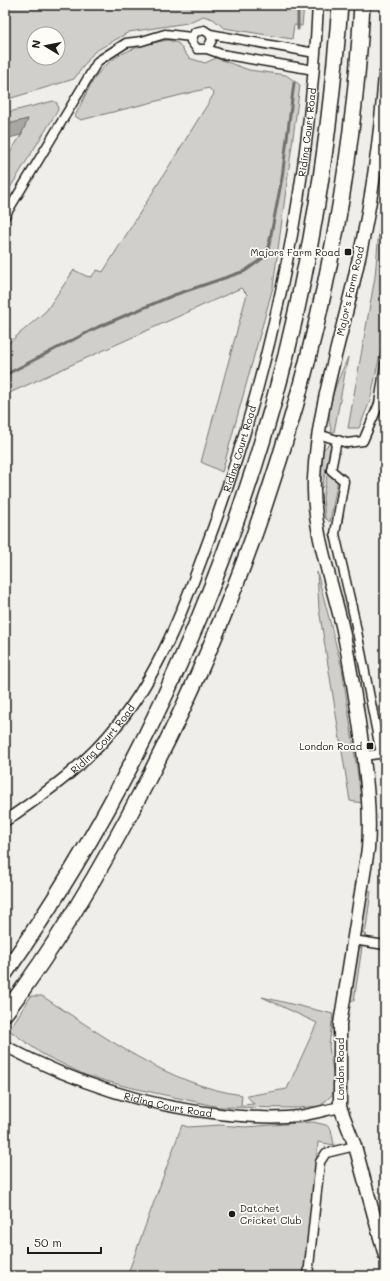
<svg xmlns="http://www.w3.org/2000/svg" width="390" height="1281" font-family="Mali,sans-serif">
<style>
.green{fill:#d0cfcc;stroke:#767674;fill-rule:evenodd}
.water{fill:#a8a7a3;stroke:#706f6d}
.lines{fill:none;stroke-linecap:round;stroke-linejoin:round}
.stream{stroke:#706f6d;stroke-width:3}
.minor-casing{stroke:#1c1c1c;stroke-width:11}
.tertiary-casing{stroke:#1c1c1c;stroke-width:13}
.secondary-casing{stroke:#1c1c1c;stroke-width:15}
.motorway-casing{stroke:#1c1c1c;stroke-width:18}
.minor{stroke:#fdfcf7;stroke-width:8}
.tertiary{stroke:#fdfcf7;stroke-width:10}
.secondary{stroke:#fdfcf7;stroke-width:12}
.motorway{stroke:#fdfcf7;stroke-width:15}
.poi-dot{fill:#1c1c1c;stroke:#fdfcf7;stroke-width:1.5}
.labels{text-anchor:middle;stroke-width:3.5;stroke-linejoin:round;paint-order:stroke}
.street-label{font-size:10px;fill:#1c1c1c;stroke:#fdfcf7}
.poi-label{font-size:10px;fill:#1c1c1c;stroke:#fdfcf7;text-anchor:end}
</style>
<rect width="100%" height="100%" fill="#f0eeea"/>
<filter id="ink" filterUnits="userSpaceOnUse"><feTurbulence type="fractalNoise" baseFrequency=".025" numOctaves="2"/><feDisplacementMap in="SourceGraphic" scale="8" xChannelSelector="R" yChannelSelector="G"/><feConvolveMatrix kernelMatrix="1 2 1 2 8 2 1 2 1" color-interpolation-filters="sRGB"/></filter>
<g filter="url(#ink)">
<g class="green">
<path d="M5,5H304L302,26L294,25L292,39L224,28L213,19L203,16L187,23L129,32L94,52L74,79L5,100ZM34,34H58V58H34Z"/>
<path d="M168,40L178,43L189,58L205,63L216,58L249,70L286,75L300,85L273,287L222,472L201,462L247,294L241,288L5,395V346L46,311L74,270L86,276L91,277L97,270L103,272L214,94L209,88L81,120L75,116C82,103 91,80 101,70C118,51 144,44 168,40Z"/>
<path d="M53,101L57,103L58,110L5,196V186L8,182L5,180V161L21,135L28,119L5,125V113Z"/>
<path d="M385,161V331L370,401L359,428H348L375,277Z"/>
<path d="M348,357L334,432H332C322,408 339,380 348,357Z"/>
<path d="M329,444L331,445L322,488H320L323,450Z"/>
<path d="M328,471L333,478L338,479L330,522L325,518L323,497Z"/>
<path d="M317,572L342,668L362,803L350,801L319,609Z"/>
<path d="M365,890L371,891L365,936L359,927Z"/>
<path d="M362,947L354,1001L347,1000L358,949Z"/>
<path d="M31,996H42C104,1036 168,1085 242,1095L241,1105L254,1104L247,1096L287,1089L317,1023L262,997L333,1014L329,1046L335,1085L332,1095L320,1106L297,1108L219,1107L124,1086L85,1075L42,1054L9,1030Z"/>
<path d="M313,1122L326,1125L331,1129L334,1145L318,1142L306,1276H127L182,1125L188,1127L219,1125L245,1127Z"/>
</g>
<path class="water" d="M28,119L21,135L5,139V125Z"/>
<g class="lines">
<g class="stream">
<path d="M298,5V29"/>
<path d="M5,375L98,327L174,295L245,271L267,255L282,178L294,83"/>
</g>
<g class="minor-casing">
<g id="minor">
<path d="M210,34L315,53"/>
<path d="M207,49L212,40L210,34L204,30L195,32L191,41L197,49H207L221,54L314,70"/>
<path d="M5,216L98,61L126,43L142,41L165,34L191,37"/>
<path d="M318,434L347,443L363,441L379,404L385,364"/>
<path d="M337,440L331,470L344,481L335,534L354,616L381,754"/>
<path d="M364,756L385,753"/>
<path d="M353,940L385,945"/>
<path d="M308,1276L320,1162L326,1153L355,1146"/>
</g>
</g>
<g class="tertiary-casing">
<g id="tertiary">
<path id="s1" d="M5,821C46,793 87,764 118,724C159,673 183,610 205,550C271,375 309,191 318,5"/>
<path id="s2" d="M5,1046C73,1082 144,1106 220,1114C246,1117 273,1119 299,1116C313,1114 326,1110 340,1107"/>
</g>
</g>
<g class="secondary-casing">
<path id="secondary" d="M385,75C380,141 371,207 356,271C341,340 317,408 314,479C312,530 332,581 343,630C350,665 356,700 361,736C366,774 371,811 368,849L340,1024V1107L355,1146L385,1256"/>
</g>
<g class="motorway-casing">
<g id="motorway">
<path d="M5,973C158,756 268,489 313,227C326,154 334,80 340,5"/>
<path d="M5,1013C60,941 106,861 147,781C271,541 348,275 362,5"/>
</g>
</g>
<use href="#minor" class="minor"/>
<use href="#tertiary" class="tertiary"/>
<use href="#secondary" class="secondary"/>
<use href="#motorway" class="motorway"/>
</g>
</g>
<g class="poi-dot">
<rect x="344" y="248" width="8" height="8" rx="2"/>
<rect x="366" y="742" width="8" height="8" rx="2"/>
<circle cx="232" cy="1214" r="4"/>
</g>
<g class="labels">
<g class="street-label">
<text dy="4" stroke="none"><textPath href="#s1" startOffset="776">Riding Court Road</textPath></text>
<text transform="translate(350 291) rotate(-77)" y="4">Major's Farm Road</text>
<text dy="4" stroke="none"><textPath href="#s1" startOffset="452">Riding Court Road</textPath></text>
<text dy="4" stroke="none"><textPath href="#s1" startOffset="128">Riding Court Road</textPath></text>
<text transform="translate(340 1069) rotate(-90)" y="4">London Road</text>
<text dy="4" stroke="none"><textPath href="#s2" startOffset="174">Riding Court Road</textPath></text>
</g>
<g class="poi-label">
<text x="340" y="256">Majors Farm Road</text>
<text x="362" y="750">London Road</text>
<text x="240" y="1212" text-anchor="start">Datchet<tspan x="240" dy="12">Cricket Club</tspan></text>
</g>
</g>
<rect width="390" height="1281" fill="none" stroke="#fdfcf7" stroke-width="20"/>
<rect x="10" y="10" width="370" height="1261" fill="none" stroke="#1c1c1c" stroke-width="1.5" filter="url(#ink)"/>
<g transform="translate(46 46) rotate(280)"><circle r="19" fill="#fdfcf7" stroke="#a3a29f"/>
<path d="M0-3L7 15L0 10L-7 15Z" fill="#1c1c1c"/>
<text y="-6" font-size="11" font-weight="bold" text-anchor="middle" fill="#1c1c1c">N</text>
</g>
<path d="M28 1247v6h73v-6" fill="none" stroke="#1c1c1c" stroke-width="2"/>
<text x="34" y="1247" font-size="12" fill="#1c1c1c" stroke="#fdfcf7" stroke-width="3" paint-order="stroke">50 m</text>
</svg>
